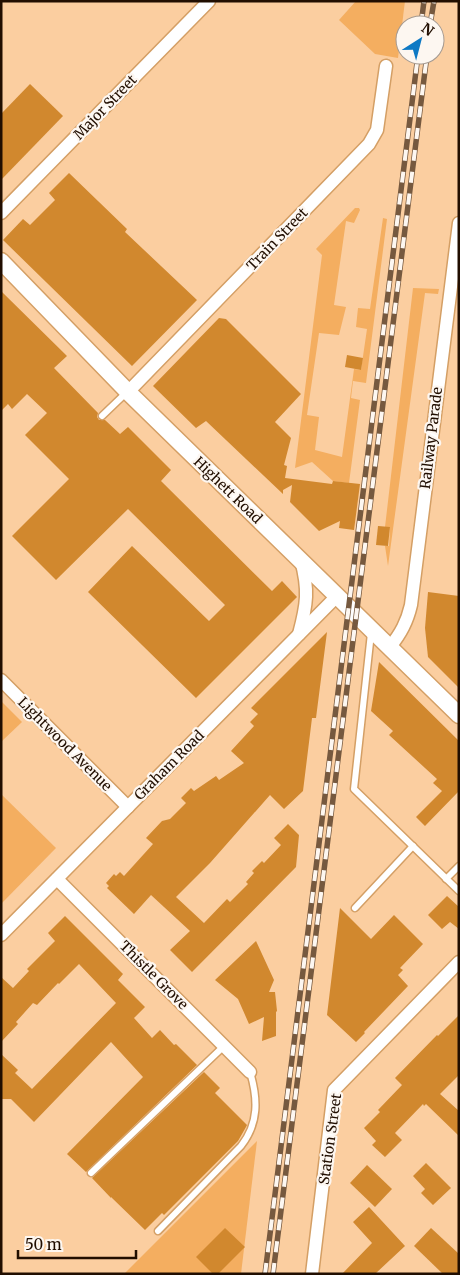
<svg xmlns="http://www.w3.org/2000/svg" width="460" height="1275" font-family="Merriweather,serif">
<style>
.green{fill:#f4ae60}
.building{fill:#d1882e}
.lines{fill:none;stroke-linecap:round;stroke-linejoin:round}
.service-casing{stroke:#d49f65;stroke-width:9}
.minor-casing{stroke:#d49f65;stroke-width:15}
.tertiary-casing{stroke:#d49f65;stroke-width:19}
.service{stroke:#fff;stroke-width:6}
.minor{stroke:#fff;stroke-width:12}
.tertiary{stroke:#fff;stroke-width:16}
.rail-casing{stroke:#76593f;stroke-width:5.5}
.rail{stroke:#fdf7f1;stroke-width:4;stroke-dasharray:11;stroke-linecap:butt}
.labels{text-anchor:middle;stroke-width:4.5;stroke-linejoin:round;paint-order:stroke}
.street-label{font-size:14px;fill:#210e00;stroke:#fdf7f1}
</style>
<rect width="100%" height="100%" fill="#fbcea0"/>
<g class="green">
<path d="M356,1H405L398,58L375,54L339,20Z"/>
<path d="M355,208H359L360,210L354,223L346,221L334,305L346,307L339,335L319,333L307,415L319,417L315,450L342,457L354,369L361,370L367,329L356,327L358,308L370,309L383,218L387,219L366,383L353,381L351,398L360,400L349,483L333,481L312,462L295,468L322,255L316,249Z"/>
<path d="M413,288L439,289L438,294L425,293L388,566L385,546H389L390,528L385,527Z"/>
<path d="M1,701L22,722L1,742Z"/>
<path d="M1,794L56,848L1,904Z"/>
<path d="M257,1141L241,1274H124Z"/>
</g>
<g class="building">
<path d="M30,84L63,116L1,180V114Z"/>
<path d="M69,173L127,229L125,232L197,300L132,366L3,240L23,219L30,225L55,200L49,193Z"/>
<path d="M1,291L67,356L54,368L98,413L97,417L99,420H105L120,434L128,427L171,470L161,481L272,591L282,581L297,597L196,698L88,592L132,546L209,621L225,605L128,509L56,580L12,536L69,479L25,435L47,413L27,394L12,409L8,404L1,411Z"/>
<path d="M219,318L226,319L301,394L275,422L291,438L284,465L287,466L285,478L332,484L333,481L360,484L354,530L339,528L340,521L319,531L290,502L292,485L283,490V494L206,421L196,428L153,386Z"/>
<path d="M347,355L363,358L361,370L345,367Z"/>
<path d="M378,526L390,527L388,546L376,545Z"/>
<path d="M428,592L459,596V688L428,657L425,628Z"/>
<path d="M327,632L316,718H312L303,791L284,809L270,795L210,863L176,897L204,923L227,899L230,902L248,884L246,882L254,873L252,871L262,861L264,863L281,845L274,838L288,824L299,835L296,867L192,972L170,950L190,931L151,895L134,914L107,888L109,886L106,883L114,874L116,876L120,872L124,876L153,844L146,838L162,821L170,819L186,803L181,798L191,788L194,791L216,776L219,780L244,763L231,751L254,726L250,722L258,714L251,708Z"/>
<path d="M379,662L459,741V791L425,826L416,817L442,791L433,783L437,779L389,735L393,731L371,711Z"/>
<path d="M447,896L459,907V929L450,922L442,929L428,915Z"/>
<path d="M340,908L371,939L394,915L423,944L400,968L403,970L398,975L408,986L364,1032L365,1033L356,1042L327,1015Z"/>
<path d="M65,916L123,974L118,980L145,1007L134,1018L152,1038L160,1030L174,1045L176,1044L197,1065L86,1172L67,1154L143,1077L111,1042L34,1122L11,1099H1V1054L18,1070L15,1073L32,1089L116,1003L79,964L59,984L58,983L37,1005L33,1003L16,1022L18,1024L1,1042V977L13,988L29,971L27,969L55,941L48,933Z"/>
<path d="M256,941L274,980L269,992H275L277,1011L276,1012V1036L262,1041L264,1017L249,1024L238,999L215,980Z"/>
<path d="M459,1015V1075L440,1094L459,1111V1136L426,1104L424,1106L423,1104L395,1133L402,1140L385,1157L372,1145L376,1141L364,1128L380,1112L378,1110L402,1085L395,1078L437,1035L438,1036Z"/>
<path d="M204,1072L220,1088L215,1093L247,1125L246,1127L238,1141L164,1215L162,1213L145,1230L111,1197V1198L92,1178Z"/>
<path d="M426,1163L451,1188L433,1205L421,1193L425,1189L413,1176Z"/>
<path d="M367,1165L392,1189L375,1207L350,1183Z"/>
<path d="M369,1207L405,1246L375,1274H342L372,1243L353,1222Z"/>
<path d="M225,1228L245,1247L218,1274H213L196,1257Z"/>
<path d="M431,1228L459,1254V1274H443L414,1246Z"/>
</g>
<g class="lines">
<g class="service-casing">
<g id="service">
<path d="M102,416L127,392"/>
<path d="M371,633L354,789L459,891"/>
<path d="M446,879L459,866"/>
<path d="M355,908L413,846"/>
<path d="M91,1173L224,1046"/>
<path d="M158,1231L241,1146C259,1123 258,1099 250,1072"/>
</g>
</g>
<g class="minor-casing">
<g id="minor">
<path d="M1,213L209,1"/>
<path d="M128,392L369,144L377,130L386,66"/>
<path d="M299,634C307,604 309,590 301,560"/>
<path d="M390,647C401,633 407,622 411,605L459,223"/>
<path d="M1,680L128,807"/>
<path d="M57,879L250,1072"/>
<path d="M1,935L337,596"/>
<path d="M312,1274L334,1090L459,962"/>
</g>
</g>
<g class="tertiary-casing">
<path id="tertiary" d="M1,261L128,392L459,715"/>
</g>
<use href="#service" class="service"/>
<use href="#minor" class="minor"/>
<use href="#tertiary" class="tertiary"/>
<g class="rail-casing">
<g id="rail">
<path d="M421,25L424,1"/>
<path d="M430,25L434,1"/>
<path d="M265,1274L418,55"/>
<path d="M273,1274L427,55"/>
</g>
</g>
<use href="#rail" class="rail"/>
</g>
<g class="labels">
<g class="street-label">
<text transform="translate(105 107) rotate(-46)" y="5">Major Street</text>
<text transform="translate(277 239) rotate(-46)" y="5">Train Street</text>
<text transform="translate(431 438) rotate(-83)" y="5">Railway Parade</text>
<text transform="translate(228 490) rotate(44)" y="5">Highett Road</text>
<text transform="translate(65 744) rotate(45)" y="5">Lightwood Avenue</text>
<text transform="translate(169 765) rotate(-45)" y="5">Graham Road</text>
<text transform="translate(154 975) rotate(45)" y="5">Thistle Grove</text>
<text transform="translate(330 1139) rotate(-82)" y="5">Station Street</text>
</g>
</g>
<rect width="460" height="1275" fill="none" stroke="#210e00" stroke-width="5"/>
<g transform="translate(420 40) rotate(36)"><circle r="24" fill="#fdf7f1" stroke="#a59a91"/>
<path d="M0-4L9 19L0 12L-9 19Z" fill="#0e79c4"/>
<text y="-8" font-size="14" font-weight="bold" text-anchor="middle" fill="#210e00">N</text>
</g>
<path d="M18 1250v8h118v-8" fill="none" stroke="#210e00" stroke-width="2.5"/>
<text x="25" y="1250" font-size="15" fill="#210e00" stroke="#fdf7f1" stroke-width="4" paint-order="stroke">50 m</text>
</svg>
